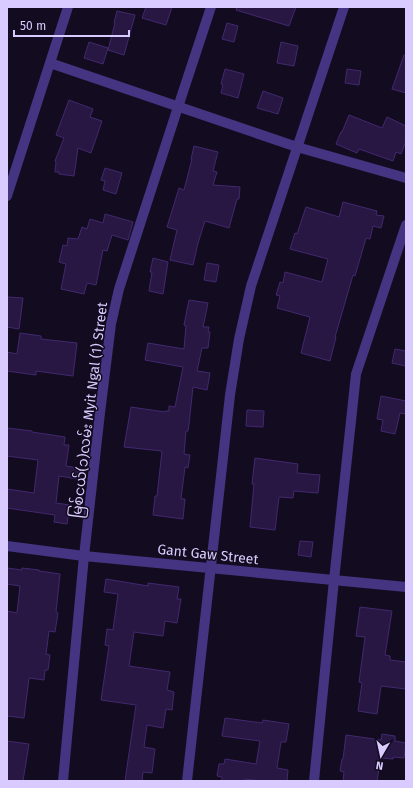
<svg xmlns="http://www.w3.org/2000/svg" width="413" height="788" font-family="'Fira Sans','Noto Sans Myanmar',sans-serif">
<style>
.building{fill:#271742;stroke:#42286f}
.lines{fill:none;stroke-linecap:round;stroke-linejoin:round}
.minor{stroke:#443481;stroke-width:10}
.labels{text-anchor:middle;stroke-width:3;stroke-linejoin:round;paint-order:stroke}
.street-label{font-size:14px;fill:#d9cbff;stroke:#130c20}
</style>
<rect width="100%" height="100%" fill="#130c20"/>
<g class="building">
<path d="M146,7H172L166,25L142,18Z"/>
<path d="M237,7H296L289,26L236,10Z"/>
<path d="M117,11L135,15L124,55L108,50L115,23H114Z"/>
<path d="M227,23L238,26L234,42L222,39Z"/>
<path d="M89,42L108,48L103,64L84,58Z"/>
<path d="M281,42L298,46L294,66L277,63Z"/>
<path d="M404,55H406V93L392,89Z"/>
<path d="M225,69L244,74L238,98L221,93L223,85L221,84Z"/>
<path d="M347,69L361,71L359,85L345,83Z"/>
<path d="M263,91L283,98L278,114L257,108Z"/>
<path d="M69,100L93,109L90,117L102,121L91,153L78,148L74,176L59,174V172H55L56,162L55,161L64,138L56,135Z"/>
<path d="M349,115L382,128L387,117L406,126V141L401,154L396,152L393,161L359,149L357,153L336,144L341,132H342Z"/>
<path d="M194,146L218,152L213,171L217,172L213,185L240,187L239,199H237L229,228L205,221L198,243L193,265L170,260L177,230L167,227L179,188L184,190L192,159H191Z"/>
<path d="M105,168L122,173L116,194L103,190L105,181L101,180Z"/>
<path d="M343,202L377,211L376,215L384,216L381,228L373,226L370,239L366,238L355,276L353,275L335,337H336L330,361L301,353L310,317L277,308L280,296L276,295L280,282L283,283L285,272L322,282L328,259L290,249L295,233L297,234L306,207L339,217Z"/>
<path d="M105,214L133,222L128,240L112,235L107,251L103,250L96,285L87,283L84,294L61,289L66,264L59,262L63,245L67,246L68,238L78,239L82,227L87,229L90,219L103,223Z"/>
<path d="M153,258L168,262L163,294L149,291L152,272H150Z"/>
<path d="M207,263L219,265L216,282L204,280Z"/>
<path d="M7,297L23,298L19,329L7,327Z"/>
<path d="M189,300L208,303L203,327H209L208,332H210L208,348H202L197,371L210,373L207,390L193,387L189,424L188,431H186L184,454L190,455L188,468L185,467L181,499H185L183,519L153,515L155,496H157L162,451L124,447L131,407L165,412V411H169V406L175,407L183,367L145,360L148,343L184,349L186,326L184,325Z"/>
<path d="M20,333L41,336V339L77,343L73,376L36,371V375L7,371V352L17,354Z"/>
<path d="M395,349L406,351V366L392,363Z"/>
<path d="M381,396L406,401V414L400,413L395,434L381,431L383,420L377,419Z"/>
<path d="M247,410L264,411L263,427L246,426Z"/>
<path d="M7,428L32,431V432L65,437L64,445H69L66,466L79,468L77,479L59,476L56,503L70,505L67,524L54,522L55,515L7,508V489L34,493L38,460L7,456Z"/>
<path d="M255,458L298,464L297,473L320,475L318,493L294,491L293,498L279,497L275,530L250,527L254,484H252Z"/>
<path d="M300,541L313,542L311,557L298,555Z"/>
<path d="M7,568L22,570V568L39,570V571L60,574L56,612L58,613L55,632L49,631L46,654L50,655L48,670H45L44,680L29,678L24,718L7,716V611L17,613L20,586L7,584Z"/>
<path d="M106,579L148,586V583L179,587L177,599H181L177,623L165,621L163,636L134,632L129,666L170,672L167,690L174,692L172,710L166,709L163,728L147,725L144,747L155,749L152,773L143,772L142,781H125L136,705L101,700L109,646L105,645L107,629L113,630L118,594L104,592Z"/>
<path d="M360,607L392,611L385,655L390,656V660L406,662V689L381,686L377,714L358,711L362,683L359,682L365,637L356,636Z"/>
<path d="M225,718L262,723L263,720L289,724L286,742H281L277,768L288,770L287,781H262L245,779L244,781H222V777L217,776L219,764H224L225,759L256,764L260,741L222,736Z"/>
<path d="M382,734L395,736V741L406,743L404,758L393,757V759L381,758L377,781H343L344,772L340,771L342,759H343L346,735L381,740Z"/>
<path d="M7,741L29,744L23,781H7Z"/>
</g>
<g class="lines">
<g class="minor">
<path d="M50,63L297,147L406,178"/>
<path d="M7,196L68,7"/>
<path d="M7,546L84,556L406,587"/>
<path d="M63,781L84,556L100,413L111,324L119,289L178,107L211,7"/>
<path d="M187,781L230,395L239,339L251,286L344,7"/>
<path d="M314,781L334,580L356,374L406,225"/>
</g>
</g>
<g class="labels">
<g class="street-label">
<text transform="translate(89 410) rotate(-83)" y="5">မြစ်ငယ်(၁)လမ်း Myit Ngal (1) Street</text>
<text transform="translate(208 554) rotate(6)" y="5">Gant Gaw Street</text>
</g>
</g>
<rect width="413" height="788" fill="none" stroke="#d9cbff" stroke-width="16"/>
<g transform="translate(381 756) rotate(189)" stroke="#130c20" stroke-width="3" paint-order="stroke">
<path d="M0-3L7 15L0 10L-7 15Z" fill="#d9cbff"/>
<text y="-6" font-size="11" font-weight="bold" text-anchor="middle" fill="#d9cbff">N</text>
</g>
<path d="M14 30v6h115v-6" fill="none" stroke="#d9cbff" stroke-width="2"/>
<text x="20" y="30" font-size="12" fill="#d9cbff" stroke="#130c20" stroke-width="3" paint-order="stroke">50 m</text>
</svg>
